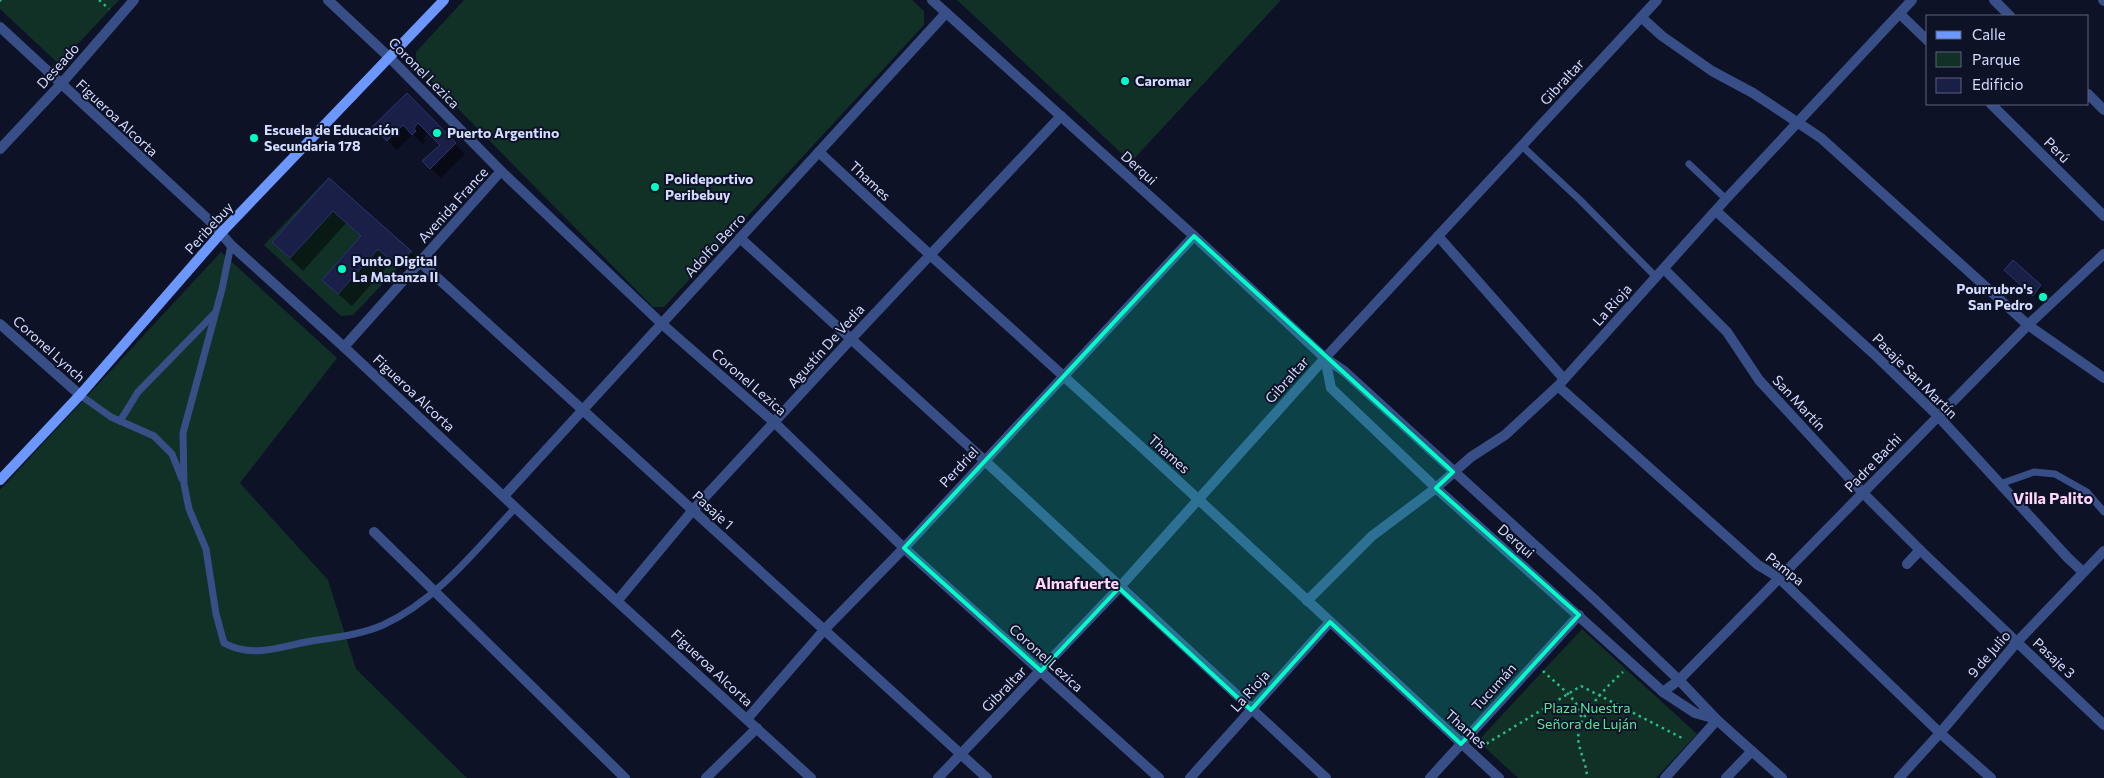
<svg xmlns="http://www.w3.org/2000/svg" width="2104" height="778" font-family="Commissioner,sans-serif">
<style>
.green{fill:#113126}
.shadow{fill:#0007}
.building{fill:#1a1f48;stroke:#2b3475}
.lines{fill:none;stroke-linecap:round;stroke-linejoin:round}
.path{stroke:#2bbc85;stroke-width:2.5;stroke-dasharray:2.5 4;stroke-linecap:butt}
.lane{stroke:#384e87;stroke-width:7}
.street{stroke:#384e87;stroke-width:10}
.secondary{stroke:#6b97ff;stroke-width:10}
.marked{fill:#00ffc7;fill-opacity:0.2;stroke:#00ffc7;stroke-width:4;stroke-linejoin:round}
.poi-dot{fill:#00ffc7;stroke:#0e1227;stroke-width:2}
.labels{text-anchor:middle;stroke-width:4;stroke-linejoin:round;paint-order:stroke}
.street-label{font-size:14px;fill:#d4ddff;stroke:#0e1227}
.poi-label{font-size:14px;font-weight:bold;fill:#d4ddff;stroke:#0e1227;text-anchor:start}
.park-label{font-size:14px;fill:#5ce496;stroke:#0e1227}
.quarter-label{font-size:16px;font-weight:bold;fill:#ffd6fd;stroke:#0e1227}
</style>
<rect width="100%" height="100%" fill="#0e1227"/>
<g class="green">
<path d="M0,0H119L59,64L0,9Z"/>
<path d="M464,0H912L924,11V25L664,307H653L416,66V52Z"/>
<path d="M957,0H1281L1131,162Z"/>
<path d="M328,178L413,252L353,315L341,316L264,245Z"/>
<path d="M221,252L337,358L240,483L328,580L356,669L467,778H0V490Z"/>
<path d="M1582,629L1697,734L1656,778H1518L1478,741Z"/>
</g>
<g class="shadow">
<path d="M407,95L465,154L441,178L424,161L441,145L429,132L423,139L425,141L423,144L413,134L397,150L374,127Z"/>
<path d="M330,180L424,265L411,279L392,261L352,306L337,293L362,237L346,223L303,271L273,242Z"/>
<path d="M2013,262L2047,293L2040,301L2012,277Z"/>
</g>
<g class="building">
<path d="M407,93L456,143L430,169L422,161L440,145L418,123L414,128L416,131L412,135L403,125L387,141L372,127Z"/>
<path d="M329,178L411,251L397,266L378,249L338,294L322,280L361,236L333,211L290,258L272,242Z"/>
<path d="M2013,260L2041,285L2033,296L2004,270Z"/>
</g>
<g class="lines">
<g class="path">
<path d="M99,0L109,9"/>
<path d="M0,1L1,0"/>
<path d="M1543,671C1555,683 1579,699 1581,716C1582,726 1576,734 1579,744C1581,756 1587,765 1587,778"/>
<path d="M1581,723C1592,702 1606,687 1623,672"/>
<path d="M1481,747L1581,686L1684,739"/>
</g>
<g class="lane">
<path d="M1522,146L1580,200L1656,277"/>
<path d="M1689,164L1726,199"/>
<path d="M231,245L222,289L183,433L184,484L189,509L206,549L216,614L224,643C249,657 274,649 301,643C327,638 358,636 383,625C437,600 476,550 516,507"/>
<path d="M80,395L111,417L154,436L172,454L182,479"/>
<path d="M120,421L138,392L214,314"/>
<path d="M2000,484L2034,472L2055,474L2087,492L2104,512"/>
</g>
<g class="street">
<path d="M328,0L390,58L501,171L662,324L775,423L904,548L1159,778"/>
<path d="M932,0L1194,236L1325,358L1344,371L1595,600L1679,680L1717,720L1782,778"/>
<path d="M1994,0L2010,16"/>
<path d="M2103,0L2104,1"/>
<path d="M1900,14L1928,41"/>
<path d="M1641,17L1662,36L1712,71L1753,93L1821,138L2028,325L2104,378"/>
<path d="M0,27L212,223L231,245L344,347L550,540L811,778"/>
<path d="M2088,94L2104,110"/>
<path d="M1991,104L2104,216"/>
<path d="M0,149L61,84L134,0"/>
<path d="M819,152C944,270 1073,383 1199,500C1299,592 1399,686 1499,778"/>
<path d="M1716,211L1874,354L1938,416L2068,558L2083,572"/>
<path d="M1438,236L1564,379"/>
<path d="M740,238L984,460L1326,778"/>
<path d="M420,262L987,778"/>
<path d="M1664,269L1727,332L1759,380L1863,493L1920,550L2104,725"/>
<path d="M0,324L80,395"/>
<path d="M344,347L501,171"/>
<path d="M1325,358L1331,388L1436,488L1663,692L1695,713L1716,719"/>
<path d="M1558,386L1758,565L1778,577L1940,733L1991,778"/>
<path d="M504,496L946,13"/>
<path d="M374,532L625,778"/>
<path d="M1907,564L1920,550"/>
<path d="M618,600L693,510L851,339L1061,116"/>
<path d="M1307,601L1372,536L1436,488L1471,457L1505,435L1558,386L1726,199L1912,0"/>
<path d="M1663,692L1679,680L2028,325L2104,254"/>
<path d="M747,719L825,629L904,548L1194,236"/>
<path d="M706,778L757,728"/>
<path d="M938,778L1119,588L1325,358L1657,0"/>
<path d="M1190,778L1330,622"/>
<path d="M1430,778L1579,615"/>
<path d="M1665,778L1717,720"/>
<path d="M1726,778L1752,751"/>
<path d="M1899,778L1940,733L2017,642L2104,551"/>
</g>
<path class="secondary" d="M0,480L80,395L221,233L444,0"/>
</g>
<path class="marked" d="M1194,236L1453,472L1436,488L1579,615L1461,744L1330,622L1251,710L1119,588L1041,671L904,548Z"/>
<g class="poi-dot">
<circle cx="1125" cy="81" r="5"/>
<circle cx="437" cy="133" r="5"/>
<circle cx="254" cy="138" r="5"/>
<circle cx="655" cy="187" r="5"/>
<circle cx="342" cy="269" r="5"/>
<circle cx="2043" cy="297" r="5"/>
</g>
<g class="labels">
<g class="street-label">
<text transform="translate(58 66) rotate(-48)" y="5">Deseado</text>
<text transform="translate(424 73) rotate(45)" y="5">Coronel Lezica</text>
<text transform="translate(1562 82) rotate(-47)" y="5">Gibraltar</text>
<text transform="translate(117 118) rotate(43)" y="5">Figueroa Alcorta</text>
<text transform="translate(2057 150) rotate(45)" y="5">Perú</text>
<text transform="translate(1139 168) rotate(42)" y="5">Derqui</text>
<text transform="translate(870 181) rotate(43)" y="5">Thames</text>
<text transform="translate(453 205) rotate(-48)" y="5">Avenida France</text>
<text transform="translate(209 228) rotate(-48)" y="5">Peribebuy</text>
<text transform="translate(715 245) rotate(-47)" y="5">Adolfo Berro</text>
<text transform="translate(1612 305) rotate(-48)" y="5">La Rioja</text>
<text transform="translate(826 346) rotate(-48)" y="5">Agustín De Vedia</text>
<text transform="translate(49 349) rotate(42)" y="5">Coronel Lynch</text>
<text transform="translate(1915 376) rotate(45)" y="5">Pasaje San Martín</text>
<text transform="translate(1287 380) rotate(-48)" y="5">Gibraltar</text>
<text transform="translate(749 382) rotate(41)" y="5">Coronel Lezica</text>
<text transform="translate(414 393) rotate(43)" y="5">Figueroa Alcorta</text>
<text transform="translate(1799 403) rotate(47)" y="5">San Martín</text>
<text transform="translate(1169 454) rotate(42)" y="5">Thames</text>
<text transform="translate(1873 463) rotate(-46)" y="5">Padre Bachi</text>
<text transform="translate(959 467) rotate(-47)" y="5">Perdriel</text>
<text transform="translate(713 510) rotate(42)" y="5">Pasaje 1</text>
<text transform="translate(1516 541) rotate(41)" y="5">Derqui</text>
<text transform="translate(1785 569) rotate(38)" y="5">Pampa</text>
<text transform="translate(1989 654) rotate(-49)" y="5">9 de Julio</text>
<text transform="translate(1046 658) rotate(42)" y="5">Coronel Lezica</text>
<text transform="translate(2054 658) rotate(43)" y="5">Pasaje 3</text>
<text transform="translate(712 668) rotate(43)" y="5">Figueroa Alcorta</text>
<text transform="translate(1494 687) rotate(-48)" y="5">Tucumán</text>
<text transform="translate(1004 689) rotate(-46)" y="5">Gibraltar</text>
<text transform="translate(1250 691) rotate(-48)" y="5">La Rioja</text>
<text transform="translate(1466 729) rotate(42)" y="5">Thames</text>
</g>
<g class="poi-label">
<text x="1135" y="86">Caromar</text>
<text x="264" y="135">Escuela de Educación<tspan x="264" dy="16">Secundaria 178</tspan></text>
<text x="447" y="138">Puerto Argentino</text>
<text x="665" y="184">Polideportivo<tspan x="665" dy="16">Peribebuy</tspan></text>
<text x="352" y="266">Punto Digital<tspan x="352" dy="16">La Matanza II</tspan></text>
<text x="2033" y="294" text-anchor="end">Pourrubro's<tspan x="2033" dy="16">San Pedro</tspan></text>
</g>
<g class="park-label">
<text x="1587" y="713">Plaza Nuestra<tspan x="1587" dy="16">Señora de Luján</tspan></text>
</g>
<g class="quarter-label">
<text x="2053" y="504">Villa Palito</text>
<text x="1077" y="589">Almafuerte</text>
</g>
</g>
<rect x="1926" y="15" width="162" height="90" fill="#0e1227" stroke="#5d637d"/>
<rect x="1936" y="31" width="25" height="8" fill="#6b97ff" stroke="#5d637d"/>
<text x="1972" y="40" font-size="15" fill="#d4ddff">Calle</text>
<rect x="1936" y="52" width="25" height="15" fill="#113126" stroke="#5d637d"/>
<text x="1972" y="65" font-size="15" fill="#d4ddff">Parque</text>
<rect x="1936" y="78" width="25" height="15" fill="#1a1f48" stroke="#5d637d"/>
<text x="1972" y="90" font-size="15" fill="#d4ddff">Edificio</text>
</svg>
